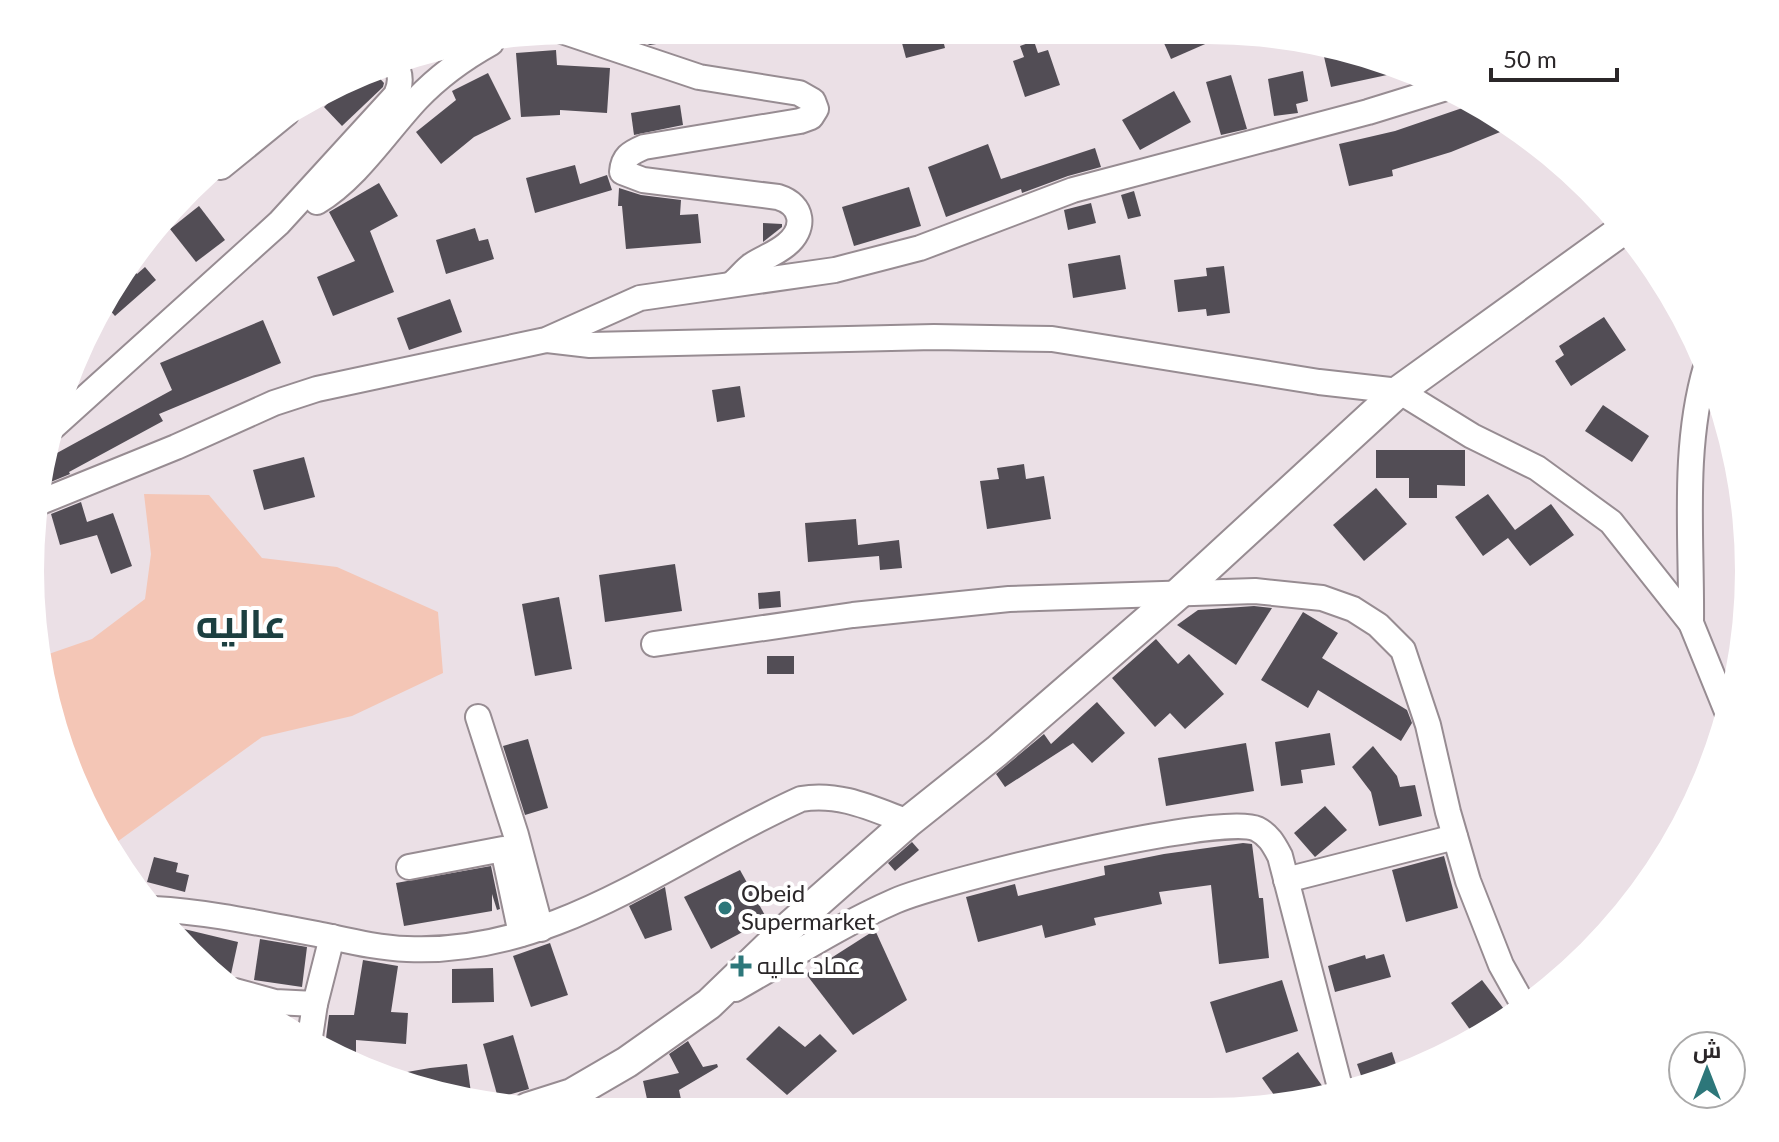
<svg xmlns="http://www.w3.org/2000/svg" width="1779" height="1142" font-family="Lato,Cairo,sans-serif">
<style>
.green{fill:#f4c6b6}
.building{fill:#524d55}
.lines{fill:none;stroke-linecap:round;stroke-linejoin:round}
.minor-casing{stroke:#978c92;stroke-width:28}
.major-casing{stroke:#978c92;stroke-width:34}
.minor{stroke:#fff;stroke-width:24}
.major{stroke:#fff;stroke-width:30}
.poi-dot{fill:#2d777a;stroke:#fff;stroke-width:3}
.labels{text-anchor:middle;stroke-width:8;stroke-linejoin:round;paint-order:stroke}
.poi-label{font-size:24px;fill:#2b2729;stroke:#fff;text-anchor:start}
.town-label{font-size:40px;font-weight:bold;fill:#1c3f40;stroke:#fff}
</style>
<rect width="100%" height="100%" fill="#ebe0e6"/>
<path class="green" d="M144,494L209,495L262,558L337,567L438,612L443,673L352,716L262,737L110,847L48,711L43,656L92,639L145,599L151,554Z"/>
<g class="building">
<path d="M618,30L687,31L688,39L650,45L618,34Z"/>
<path d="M899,32H941L945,48L906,58Z"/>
<path d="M1160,34H1228L1171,59Z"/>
<path d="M1034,41L1038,53L1048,50L1060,85L1025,97L1013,61L1024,57L1020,46Z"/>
<path d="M1322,48L1345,55L1401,72L1331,87Z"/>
<path d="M556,50L557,65L610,68L607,113L560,110V115L521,117L516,53Z"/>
<path d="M373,71L384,83L383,87L342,126L324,107L350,82Z"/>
<path d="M1303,71L1308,101L1296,104L1298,113L1274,116L1268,79Z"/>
<path d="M488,73L511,119L474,137L441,164L416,132L456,100L452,91Z"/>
<path d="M1231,75L1247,129L1221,135L1206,82Z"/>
<path d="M1174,91L1191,122L1140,150L1122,120Z"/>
<path d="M1474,104L1510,128L1451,152L1392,170L1393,176L1349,186L1339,144L1395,131Z"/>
<path d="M680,105L683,125L634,135L631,113Z"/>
<path d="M988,144L1001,179L1095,148L1101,167L1068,176L1022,193L1021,189L946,217L928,167Z"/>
<path d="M575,165L580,184L607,175L612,190L535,213L526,178Z"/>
<path d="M379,183L398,216L370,231L394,292L333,316L317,277L355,261L329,212Z"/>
<path d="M909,187L921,226L854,246L842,207Z"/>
<path d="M619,188L641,195L681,200L680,215L698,214L701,243L626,249L622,206H618Z"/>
<path d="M1134,191L1141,216L1128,219L1121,195Z"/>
<path d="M1091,203L1096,223L1068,230L1064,210Z"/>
<path d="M199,206L225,240L196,262L170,229Z"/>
<path d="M763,223L782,224V227L763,242Z"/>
<path d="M475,228L479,241L488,239L494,259L446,274L436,240Z"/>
<path d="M1120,255L1126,289L1073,298L1068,264Z"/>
<path d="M129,265L137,274L145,267L156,280L115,316L107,307Z"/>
<path d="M1224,266L1230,313L1207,316L1206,309L1178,312L1174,280L1207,276L1206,268Z"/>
<path d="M450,299L462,332L409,350L397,318Z"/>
<path d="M1604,317L1626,350L1571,386L1555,361L1564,355L1559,346Z"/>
<path d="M263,320L281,363L159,414L163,421L69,472L70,474L41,486L46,459L172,390L160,363Z"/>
<path d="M740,386L745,417L717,422L712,390Z"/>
<path d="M1603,405L1649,436L1632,462L1585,431Z"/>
<path d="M1376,450H1465V486L1437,485V498H1409V478H1376Z"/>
<path d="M304,457L315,497L264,510L253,470Z"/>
<path d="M1024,464L1026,479L1044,476L1051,519L987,529L980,481L999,479L997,468Z"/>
<path d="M1376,488L1407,524L1364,561L1333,525Z"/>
<path d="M1488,494L1515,530L1551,504L1574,535L1530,566L1508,538L1483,556L1455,517Z"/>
<path d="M81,502L87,522L113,513L132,566L111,574L97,535L60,545L51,514Z"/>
<path d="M856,519L858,545L899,540L902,568L880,570L879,556L808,562L805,523Z"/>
<path d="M675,564L682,611L605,622L599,575Z"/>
<path d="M780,591L781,607L759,609L758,593Z"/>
<path d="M559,597L572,669L535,676L522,604Z"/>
<path d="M1254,606L1272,608L1236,665L1177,625L1198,610Z"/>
<path d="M1303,612L1338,633L1322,658L1407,710L1412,723L1401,741L1318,690L1308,708L1261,680Z"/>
<path d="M1156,639L1178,664L1189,654L1224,694L1185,729L1170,713L1155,727L1112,678Z"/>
<rect x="767" y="656" width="27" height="18"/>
<path d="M1097,702L1125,733L1092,763L1073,743L1005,787L996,774L1044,734L1051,744Z"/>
<path d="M1330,733L1335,765L1301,770L1303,783L1281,786L1275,742Z"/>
<path d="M528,739L548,808L525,815L503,746Z"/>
<path d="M1246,743L1254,791L1166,806L1158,758Z"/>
<path d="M1373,746L1397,776L1400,787L1415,785L1422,816L1379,826L1371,792L1352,767Z"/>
<path d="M1325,806L1347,830L1315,857L1294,833Z"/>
<path d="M912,842L919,850L895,871L888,863Z"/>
<path d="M1243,843L1252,844L1259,898H1263L1269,958L1219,964L1211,885L1159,892L1162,904L1094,918L1096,925L1045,938L1042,925L978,942L966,897L1015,884L1018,896L1105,875L1104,866L1164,854Z"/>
<path d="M1444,856L1458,908L1406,922L1392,870Z"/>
<path d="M154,857L178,863L176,872L189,875L185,892L147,882Z"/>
<path d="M491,866L500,909L497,910L492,894V911L404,926L396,883Z"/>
<path d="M740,870L767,919L711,949L684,897Z"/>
<path d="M665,887L672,930L645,939L629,906Z"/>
<path d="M184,929L238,942L231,974L206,968L181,940Z"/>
<path d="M875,930L907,1000L853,1035L806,974Z"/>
<path d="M260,939L307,947L302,987L254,980Z"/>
<path d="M550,943L568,995L531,1007L513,956Z"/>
<path d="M1384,954L1391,977L1335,992L1328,966L1365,955L1366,959Z"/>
<path d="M363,960L398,966L391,1012L408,1013L406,1044L356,1040V1052H333L325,1046L329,1015H354Z"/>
<path d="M493,968L494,1002L452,1003V969Z"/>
<path d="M1282,980L1298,1031L1226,1053L1210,1002Z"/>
<path d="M1482,980L1510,1017L1476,1038L1451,1003Z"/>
<path d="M779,1026L805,1047L820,1034L837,1051L787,1095L746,1059Z"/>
<path d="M513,1035L529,1089L498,1098L483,1044Z"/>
<path d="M688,1041L703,1067L717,1064L718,1067L679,1090L682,1104L649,1108L643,1081L679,1073L669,1054Z"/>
<path d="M1298,1052L1323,1087L1304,1101L1281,1105L1262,1078Z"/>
<path d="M1392,1052L1399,1074L1365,1087L1357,1064Z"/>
<path d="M467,1064L472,1100L384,1076L430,1068Z"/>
</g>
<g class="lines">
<g class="minor-casing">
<g id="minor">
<path d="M562,31L699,77L799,93L813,101L816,109L811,117L800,121L644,147C630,153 623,157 622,172L643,180L778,197C804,205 806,229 786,245C775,254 763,258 752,265C745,270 739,278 733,283"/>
<path d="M221,167L286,114"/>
<path d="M317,202C357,178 386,132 417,99C438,77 464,58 491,43"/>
<path d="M547,340L590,345L934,337L1052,339L1319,382L1399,391L1472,436L1537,468L1611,522L1691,623L1728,714"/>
<path d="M53,427L279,223L396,95C402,82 401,72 393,61"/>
<path d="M38,503L176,447L274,403L317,389L546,340L640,298L835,270L920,248L1073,190L1368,112L1449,87"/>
<path d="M1691,623C1692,538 1682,449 1706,367"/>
<path d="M654,644L853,615L1009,599L1255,591L1322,598L1353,609L1378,625L1403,650L1428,725L1448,812L1468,881L1501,965L1525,1008"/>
<path d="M478,717L516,835L541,929"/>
<path d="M409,867L503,849L521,934"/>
<path d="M1286,880L1455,837"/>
<path d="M154,909C209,912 263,924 317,934C346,940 376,948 407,949C556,956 673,856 801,799C839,792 873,809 908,822"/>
<path d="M735,989C788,959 840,925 895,901C940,881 1221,812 1257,829C1269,835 1274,845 1280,856L1342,1095"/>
<path d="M235,991L275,1002L315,1004L332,937"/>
<path d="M310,1037L315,1004"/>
</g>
</g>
<g class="major-casing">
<path id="major" d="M528,1108L572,1094L627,1062L709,1004L788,928L908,822L997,751L1177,595L1399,391L1625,228"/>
</g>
<use href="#minor" class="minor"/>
<use href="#major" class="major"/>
</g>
<g class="poi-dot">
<circle cx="725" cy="908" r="8"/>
<path d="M737 954h8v8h8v8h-8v8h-8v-8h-8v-8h8z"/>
</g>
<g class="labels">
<g class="poi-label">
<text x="741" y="902">Obeid<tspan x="741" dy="28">Supermarket</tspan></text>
<text x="757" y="974">عماد عاليه</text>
</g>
<g class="town-label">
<text x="241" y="638">عاليه</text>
</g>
</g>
<path d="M0 0H1779V1142H0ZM571 44H1208A527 527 0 0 1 1735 571V571A527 527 0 0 1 1208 1098H571A527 527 0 0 1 44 571V571A527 527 0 0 1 571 44Z" fill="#fff" fill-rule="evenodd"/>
<g transform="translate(1707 1070)"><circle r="38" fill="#ffffff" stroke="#aaa9a9" stroke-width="2"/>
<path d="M0-6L14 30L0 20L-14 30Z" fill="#2d777a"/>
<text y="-12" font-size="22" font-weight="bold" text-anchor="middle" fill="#2b2729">ش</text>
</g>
<path d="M1491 68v12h126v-12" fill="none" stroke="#2b2729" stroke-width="4"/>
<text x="1503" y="68" font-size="24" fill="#2b2729" stroke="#ffffff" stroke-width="6" paint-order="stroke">50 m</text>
</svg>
